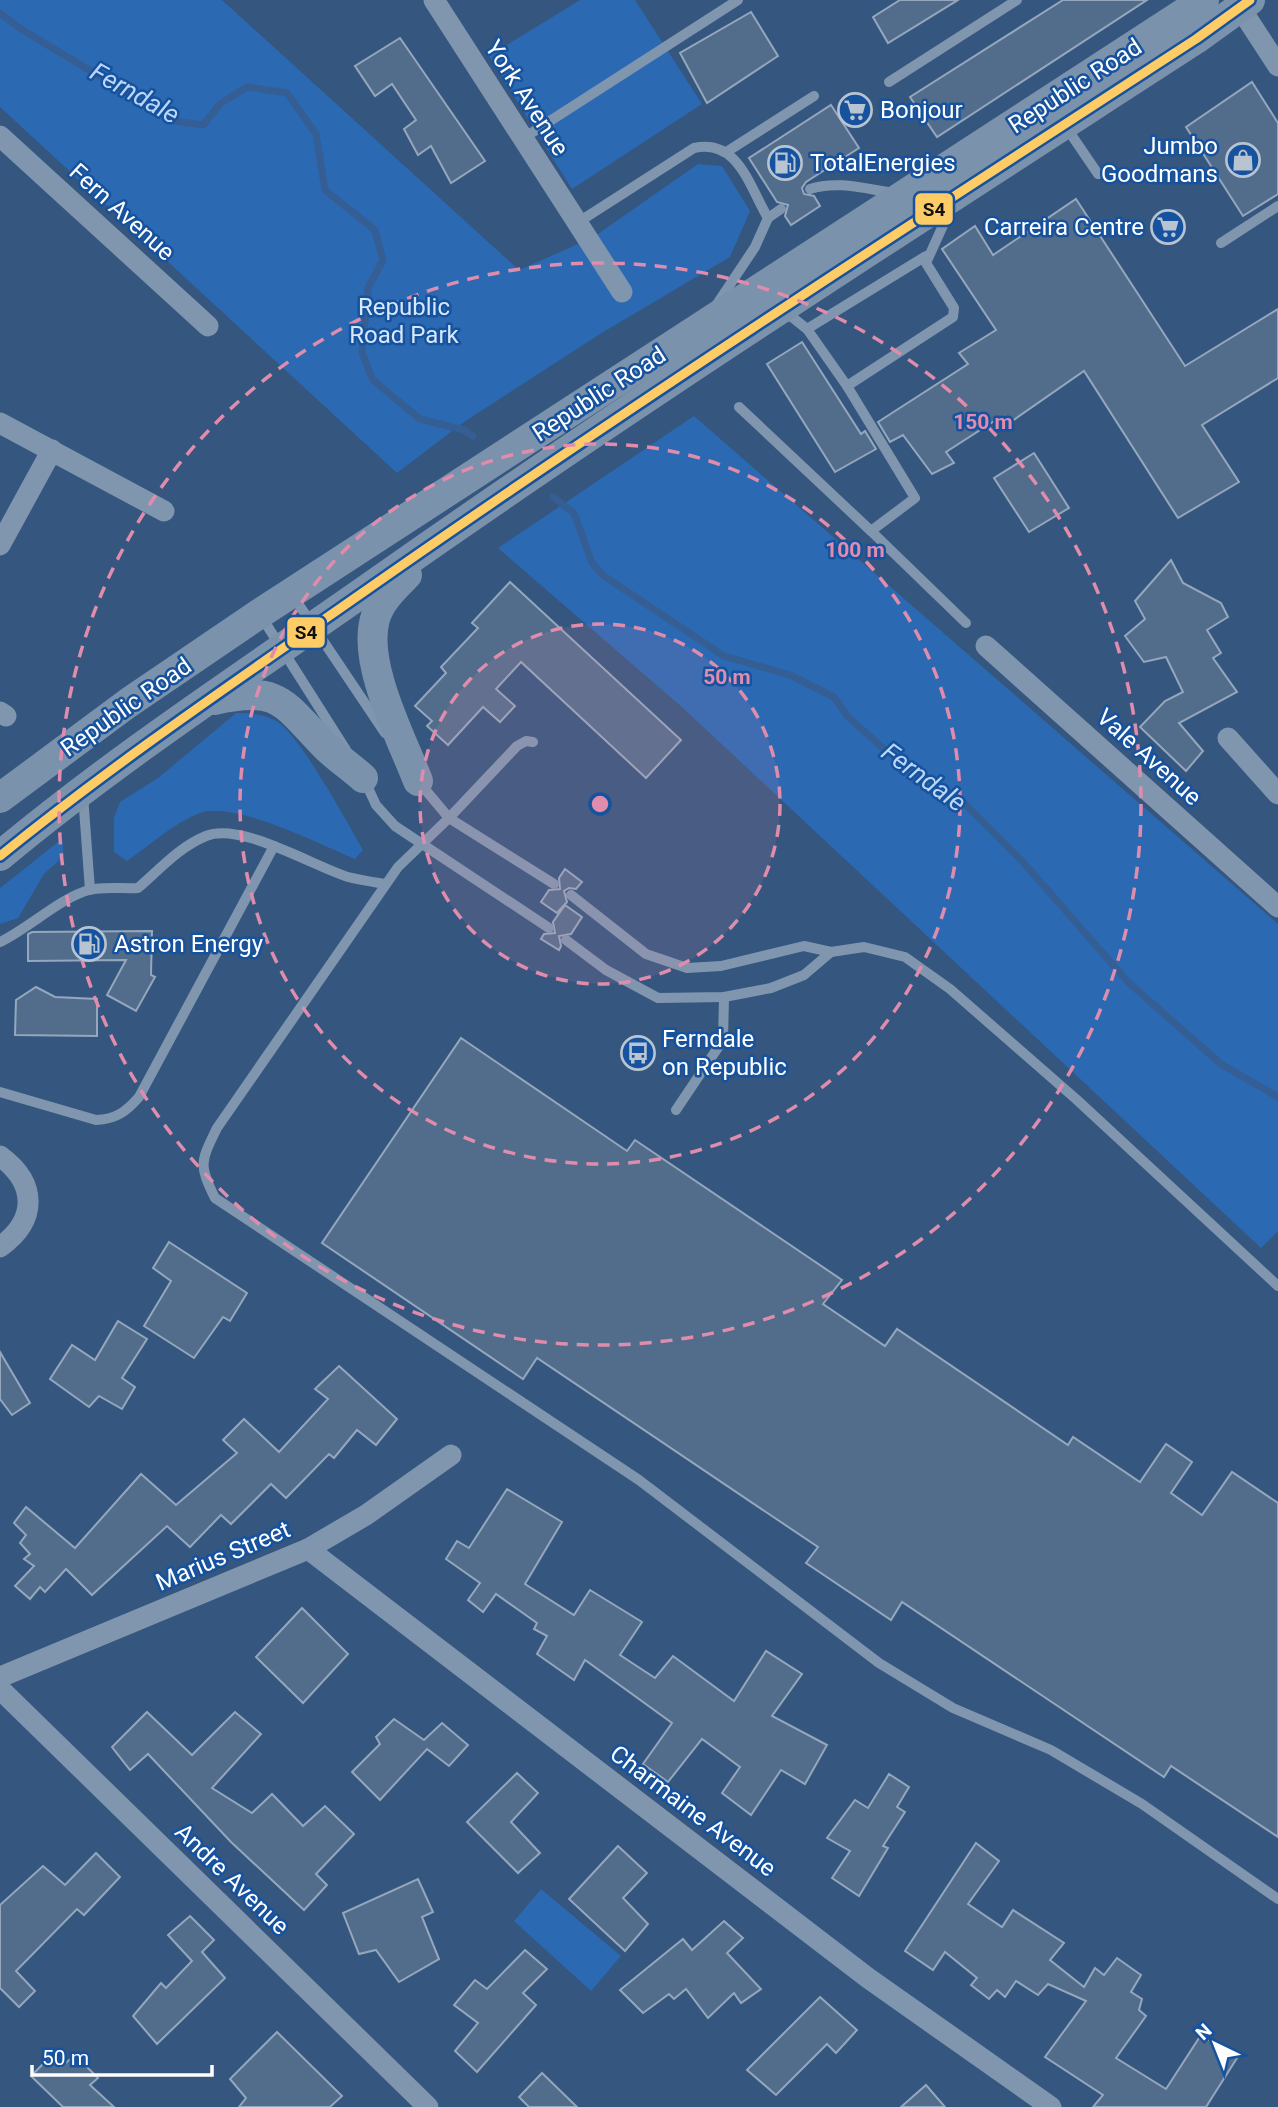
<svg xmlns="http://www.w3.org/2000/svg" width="1278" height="2107" font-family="Roboto,sans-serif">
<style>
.green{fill:#2b69b3}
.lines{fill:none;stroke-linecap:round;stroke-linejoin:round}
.stream{stroke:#345e94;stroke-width:7}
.building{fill:#526d8c;stroke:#94a7bd;stroke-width:2}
.lane{stroke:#8096af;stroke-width:10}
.street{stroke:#8096af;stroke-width:21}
.secondary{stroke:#7b92ac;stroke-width:30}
.bus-1-casing{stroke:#16529d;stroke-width:14}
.bus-1{stroke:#fdcc66;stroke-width:9}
.ring{fill:none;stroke:#e08cad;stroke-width:3.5;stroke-dasharray:12 9}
.labels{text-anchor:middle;stroke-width:5;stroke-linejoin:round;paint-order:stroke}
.street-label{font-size:24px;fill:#fff;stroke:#16529d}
.poi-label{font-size:24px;fill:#fff;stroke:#16529d;text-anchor:start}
.park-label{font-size:24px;fill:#d5e8fd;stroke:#16529d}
.water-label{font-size:26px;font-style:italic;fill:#bad7f9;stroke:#16529d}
.centre{fill:#e08cad;stroke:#16529d;stroke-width:3.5}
.ring-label{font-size:21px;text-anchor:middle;font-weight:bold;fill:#e08cad;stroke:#16529d;stroke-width:5;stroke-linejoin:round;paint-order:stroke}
.line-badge{stroke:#16529d;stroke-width:2.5}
.pale-badge-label{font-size:19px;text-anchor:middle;font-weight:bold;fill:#111}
</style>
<rect width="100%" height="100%" fill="#35567e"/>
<g class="green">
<path d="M0,0H222L519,270L592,238L698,164L722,166L750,211L730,257L600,334L464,422L397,473L0,107Z"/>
<path d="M580,0H635L702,104L572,189L489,56Z"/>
<path d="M694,416L1278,924V1231L1261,1248L683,708L498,548Z"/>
<path d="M236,713C251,713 265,714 278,722C302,739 347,822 363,850L355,859C322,845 233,800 200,813C174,823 150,845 127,861L114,852V818L120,802L158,778Z"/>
<path d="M62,839L64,856L44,874L18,918L0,924V888Z"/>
<path d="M541,1889L621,1956L591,1991L514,1921Z"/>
</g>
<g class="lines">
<g class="stream">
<path d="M0,13L21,29L174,121L203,125L221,103L247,87L287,93L316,134L325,190L375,230L383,260L368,288L362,353L373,380L420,419L464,430L473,436"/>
<path d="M553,497L574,513L592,563L604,576L724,656L790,675L834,697L848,717L884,749L964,803L1023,862L1128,982L1221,1064L1278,1097"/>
</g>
</g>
<g class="building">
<path d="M900,0H958L888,43L873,17Z"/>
<path d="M1063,0H1147L937,137L910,97Z"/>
<path d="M751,12L778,56L707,103L680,53Z"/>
<path d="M400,38L485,161L451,183L431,146L418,155L404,129L416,120L392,84L375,96L355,66Z"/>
<path d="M1252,82L1278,123V194L1243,216L1186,127Z"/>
<path d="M831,105L859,148L806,182L802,188L804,194L814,196L820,206L791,225L785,216L788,205L777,202L749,158Z"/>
<path d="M1076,199L1185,366L1278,309V378L1202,425L1239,482L1178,518L1084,371L1005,426L999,418L946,452L954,463L932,474L903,435L890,442L878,422L968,364L959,353L996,330L942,249L975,226L993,255Z"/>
<path d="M802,342L861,434L865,431L876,449L835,472L767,364Z"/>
<path d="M1034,453L1069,508L1029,532L994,478Z"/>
<path d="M1171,560L1183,583L1221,603L1228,617L1207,630L1221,653L1213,658L1237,692L1179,723L1203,751L1186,771L1140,727L1165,701L1183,692L1166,657L1144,662L1125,636L1145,619L1135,601Z"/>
<path d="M510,582L681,740L646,778L521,662L496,689L515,706L500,722L483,707L448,745L427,726L432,721L415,706L446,673L441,667L478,628L472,623Z"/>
<path d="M565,869L582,882L576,889L569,888L564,891L567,902L557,913L541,902L549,890L560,889L559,878Z"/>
<path d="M565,905L582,917L571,934L559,936L561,946L559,950L541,939L544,934L555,933L553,922Z"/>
<path d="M152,931L151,975L155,977L136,1011L107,995L126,960L28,961V934L32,932Z"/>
<path d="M36,987L55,997L97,999V1036L15,1035L16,1000Z"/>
<path d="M461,1038L627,1151L635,1140L842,1280L823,1304L885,1346L897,1329L1068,1445L1073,1437L1140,1482L1166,1444L1192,1462L1171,1493L1202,1515L1232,1472L1278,1503V1837L1171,1766L1164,1777L902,1602L891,1620L806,1563L818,1547L537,1358L523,1379L322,1243Z"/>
<path d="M169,1242L247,1293L230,1321L223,1317L194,1358L144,1326L171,1281L153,1268Z"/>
<path d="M118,1321L147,1339L122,1378L135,1387L122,1409L99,1396L89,1407L50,1379L72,1345L95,1360Z"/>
<path d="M0,1352L30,1403L12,1415L0,1399Z"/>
<path d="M339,1366L397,1419L376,1445L357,1430L334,1458L329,1454L286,1498L271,1484L231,1524L221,1515L190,1547L167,1526L92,1595L66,1569L45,1592L40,1587L30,1599L15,1586L34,1566L24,1559L30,1554L20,1543L26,1535L14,1523L26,1507L75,1548L141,1474L176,1505L237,1453L223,1440L244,1419L279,1452L328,1399L315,1389Z"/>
<path d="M507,1489L562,1522L525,1584L574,1615L590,1590L642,1622L620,1655L655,1678L673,1656L734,1701L766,1651L802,1674L772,1716L827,1745L805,1784L781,1770L751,1815L722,1793L740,1767L702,1739L668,1782L643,1764L672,1723L585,1660L574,1680L537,1654L547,1636L534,1629L537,1623L496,1594L483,1612L468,1600L480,1583L446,1559L457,1541L469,1548Z"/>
<path d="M302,1608L348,1654L303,1703L256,1657Z"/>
<path d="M147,1712L192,1755L235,1712L261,1734L212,1788L252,1813L272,1794L303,1826L325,1806L354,1834L316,1874L327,1885L304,1910L231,1842L148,1754L130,1770L112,1747Z"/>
<path d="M394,1719L424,1740L442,1723L468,1745L449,1766L427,1749L380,1800L352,1772L380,1744L376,1737Z"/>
<path d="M517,1773L538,1793L511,1822L540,1853L518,1873L467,1822Z"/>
<path d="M889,1774L909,1787L897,1807L905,1812L883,1846L888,1848L859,1896L832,1878L850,1851L827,1838L855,1800L868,1808Z"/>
<path d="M976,1843L999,1861L968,1904L1002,1927L1013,1910L1064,1943L1050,1960L1084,1987L1095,1968L1104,1975L1117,1958L1141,1975L1131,1992L1142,1999L1139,2010L1146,2016L1116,2058L1166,2089L1201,2035L1237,2058L1206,2107H1093L1103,2095L1045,2057L1086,2001L1048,1984L1038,1995L1016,1981L1005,1997L997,1990L989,1999L971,1985L977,1978L945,1952L933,1970L905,1951Z"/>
<path d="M618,1846L647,1873L623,1898L648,1924L625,1951L569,1899Z"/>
<path d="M96,1853L120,1877L84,1915L77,1909L16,1971L35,1991L19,2007L0,1988V1905L43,1866L65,1885Z"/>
<path d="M418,1879L433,1912L422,1917L439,1959L399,1982L376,1950L359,1954L343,1913Z"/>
<path d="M190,1916L214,1940L202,1952L225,1978L157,2044L133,2016L161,1983L166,1988L192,1961L168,1935Z"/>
<path d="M724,1921L743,1938L727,1953L761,1989L741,2003L734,1993L708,2018L686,1989L674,1999L669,1994L643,2013L620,1990L683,1939L692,1950Z"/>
<path d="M525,1950L547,1969L523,1993L536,2005L477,2072L455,2051L478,2023L454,2005L475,1980L487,1989Z"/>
<path d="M820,1997L857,2030L836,2053L827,2044L776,2095L747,2070Z"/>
<path d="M277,2032L342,2096L330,2107H239L246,2098L230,2079Z"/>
<path d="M75,2055L98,2078L90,2085L114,2107H63L31,2076L50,2057L61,2067Z"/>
<path d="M542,2073L577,2107H529L519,2097Z"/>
<path d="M926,2085L945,2107H901Z"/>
</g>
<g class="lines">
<g class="lane">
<path d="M889,82L1017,0"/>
<path d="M1066,127L1098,174"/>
<path d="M522,139L738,0"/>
<path d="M728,151L814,96"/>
<path d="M810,189C837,180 866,189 894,193"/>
<path d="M577,223L694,148C738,138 749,186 768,218"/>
<path d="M1221,243L1278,206"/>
<path d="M717,304L755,247L768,218L781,209"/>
<path d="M807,329L926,256"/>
<path d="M847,386L953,317L954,308L926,263L945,221L943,207"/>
<path d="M739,407L871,531L915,498L847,386L807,329L792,317L780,316"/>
<path d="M871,531L966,623"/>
<path d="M293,596L385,733"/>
<path d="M261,616L346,750"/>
<path d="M533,742L526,741L517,746L449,818L398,867L217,1128C201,1161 198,1164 215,1198L639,1480L879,1663L953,1708L1051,1750L1142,1804L1278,1899"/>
<path d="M364,779L376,805L395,826L549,928"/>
<path d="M418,781L449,818L554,884"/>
<path d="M83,795L90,890"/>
<path d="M571,895L646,954L687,968L721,966L804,946L831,952L864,947L905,957L950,989L1076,1099L1278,1286"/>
<path d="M566,940L606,970L658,998L724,997L771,988L804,975L831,952"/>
<path d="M0,942C29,928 60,898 89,890C104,886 123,889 138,888C159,870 179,847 206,836C241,822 313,866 348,877C360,880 373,882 385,884"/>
<path d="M0,1092L96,1120C116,1119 126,1112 139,1097L274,846"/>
<path d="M676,1110L723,1040L724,997"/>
</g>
<g class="street">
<path d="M434,0L622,292"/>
<path d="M1235,0L1278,66"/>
<path d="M0,136L208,326"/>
<path d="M0,423L164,511"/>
<path d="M0,545L52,450"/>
<path d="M986,646L1278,907"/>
<path d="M0,712L6,716"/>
<path d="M1228,738L1278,794"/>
<path d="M0,1156C37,1183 38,1220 0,1247"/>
<path d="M308,1549L868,1978L1051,2107"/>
<path d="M0,1677L308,1549L366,1515L451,1455"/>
<path d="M0,1689L428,2107"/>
</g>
<g class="secondary">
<path d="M407,575C394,588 380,601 375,619C362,664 402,739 418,781"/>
<path d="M214,700C280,685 283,703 325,746C337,758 351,767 363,778"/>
<path d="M0,798L128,703L259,614L1204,0"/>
<path d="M0,856C121,755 254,669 383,578C649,391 923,216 1196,39L1250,0"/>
</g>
<g class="bus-1-casing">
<path id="bus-1" d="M0,856C117,761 242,677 365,591C638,400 917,220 1196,39L1250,0"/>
</g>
<use href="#bus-1" class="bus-1"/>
</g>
<circle cx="600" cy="804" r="180" fill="#e08cad" fill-opacity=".12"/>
<g class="ring">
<circle cx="600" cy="804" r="180"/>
<circle cx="600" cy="804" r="360"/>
<circle cx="600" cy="804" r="541"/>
</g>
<defs>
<g id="supermarket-ring" transform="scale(1.75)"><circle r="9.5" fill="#16529d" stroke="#b8c4d2" stroke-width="1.5"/><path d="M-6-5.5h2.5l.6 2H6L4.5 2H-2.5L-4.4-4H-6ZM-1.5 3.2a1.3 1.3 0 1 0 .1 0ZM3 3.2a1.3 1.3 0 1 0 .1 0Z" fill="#b8c4d2"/></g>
<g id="shop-ring" transform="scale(1.75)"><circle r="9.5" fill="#16529d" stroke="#b8c4d2" stroke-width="1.5"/><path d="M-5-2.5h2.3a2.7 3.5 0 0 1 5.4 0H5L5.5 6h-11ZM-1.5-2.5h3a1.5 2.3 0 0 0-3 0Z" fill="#b8c4d2"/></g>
<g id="fuel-ring" transform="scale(1.75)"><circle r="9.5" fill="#16529d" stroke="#b8c4d2" stroke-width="1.5"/><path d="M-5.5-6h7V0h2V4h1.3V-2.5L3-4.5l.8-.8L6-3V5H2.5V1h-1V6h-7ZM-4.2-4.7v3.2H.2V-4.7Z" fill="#b8c4d2"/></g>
<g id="bus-ring" transform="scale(1.75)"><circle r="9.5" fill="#16529d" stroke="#b8c4d2" stroke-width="1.5"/><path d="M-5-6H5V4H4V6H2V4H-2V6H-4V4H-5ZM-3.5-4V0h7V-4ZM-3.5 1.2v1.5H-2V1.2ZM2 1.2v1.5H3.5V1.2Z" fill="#b8c4d2"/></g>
</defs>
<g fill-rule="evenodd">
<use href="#supermarket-ring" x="855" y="110"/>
<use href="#shop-ring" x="1243" y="160"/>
<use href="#fuel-ring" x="785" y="163"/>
<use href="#supermarket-ring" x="1168" y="227"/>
<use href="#fuel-ring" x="89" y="944"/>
<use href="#bus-ring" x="638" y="1053"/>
</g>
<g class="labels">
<g class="street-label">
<text transform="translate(1075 86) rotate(-33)" y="8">Republic Road</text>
<text transform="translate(527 98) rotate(57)" y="8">York Avenue</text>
<text transform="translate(122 212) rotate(42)" y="8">Fern Avenue</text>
<text transform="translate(599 394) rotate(-33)" y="8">Republic Road</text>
<text transform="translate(126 707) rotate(-35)" y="8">Republic Road</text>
<text transform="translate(1149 757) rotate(42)" y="8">Vale Avenue</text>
<text transform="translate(223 1556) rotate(-23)" y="8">Marius Street</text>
<text transform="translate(693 1811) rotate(37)" y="8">Charmaine Avenue</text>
<text transform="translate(232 1879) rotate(44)" y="8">Andre Avenue</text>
</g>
<g class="poi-label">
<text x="880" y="118">Bonjour</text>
<text x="1218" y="154" text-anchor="end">Jumbo<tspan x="1218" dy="28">Goodmans</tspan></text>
<text x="810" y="171">TotalEnergies</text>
<text x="1144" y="235" text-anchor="end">Carreira Centre</text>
<text x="114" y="952">Astron Energy</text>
<text x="662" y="1047">Ferndale<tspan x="662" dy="28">on Republic</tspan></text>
</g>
<g class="park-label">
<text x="404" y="315">Republic<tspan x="404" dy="28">Road Park</tspan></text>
</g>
<g class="water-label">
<text transform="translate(135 93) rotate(29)" y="9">Ferndale</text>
<text transform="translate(924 777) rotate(36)" y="9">Ferndale</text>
</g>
</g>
<circle cx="600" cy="804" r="10" class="centre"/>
<g class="ring-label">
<text x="983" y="429">150 m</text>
<text x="855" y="557">100 m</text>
<text x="727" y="684">50 m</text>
</g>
<g class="line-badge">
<rect x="914" y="192" width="40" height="34" rx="7" fill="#fdcc66"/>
<rect x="286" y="616" width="40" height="33" rx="7" fill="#fdcc66"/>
</g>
<g class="pale-badge-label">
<text x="934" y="216">S4</text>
<text x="306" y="639">S4</text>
</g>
<g transform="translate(1215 2044) rotate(317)" stroke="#16529d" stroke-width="5" paint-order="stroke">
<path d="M0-5L12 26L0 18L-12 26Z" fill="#ffffff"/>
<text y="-10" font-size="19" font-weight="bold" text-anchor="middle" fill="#ffffff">N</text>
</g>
<path d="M32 2065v10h180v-10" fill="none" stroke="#ffffff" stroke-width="3.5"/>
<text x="42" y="2065" font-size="21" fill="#ffffff" stroke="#16529d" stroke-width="5" paint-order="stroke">50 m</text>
</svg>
